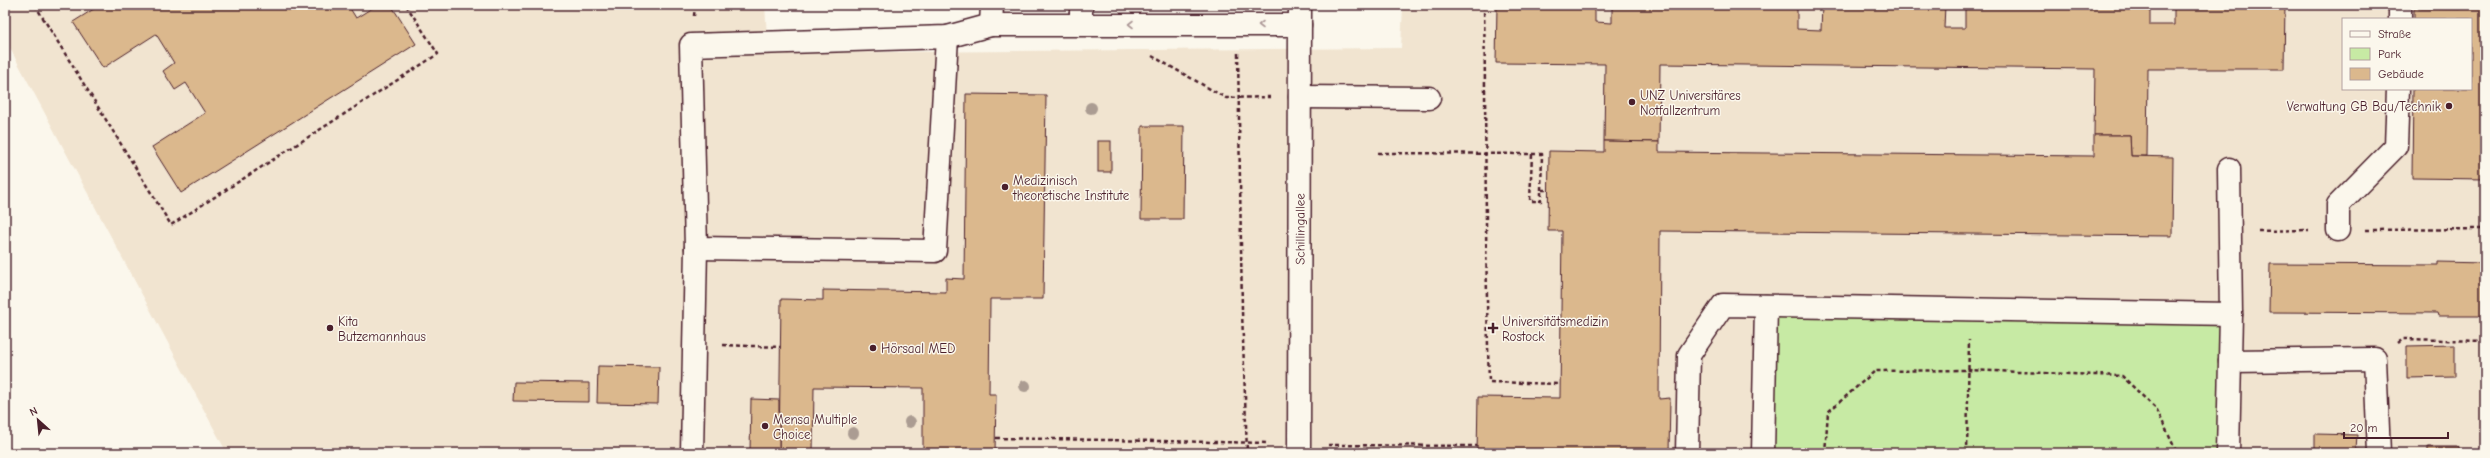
<svg xmlns="http://www.w3.org/2000/svg" width="2490" height="458" font-family="'Comic Neue',sans-serif">
<style>
.built{fill:#f1e4d0;fill-rule:evenodd}
.green{fill:#c7eaa4;stroke:#888468}
.building{fill:#dbb88d;stroke:#4a1f2b}
.lines{fill:none;stroke-linecap:round;stroke-linejoin:round}
.minor-casing{stroke:#4a1f2b;stroke-width:25}
.path{stroke:#4a1f2b;stroke-width:2.5;stroke-dasharray:4 3;stroke-linecap:butt}
.minor{stroke:#fbf7ec;stroke-width:22}
.tree{fill:#ab9c92}
.oneway{stroke:#ab9695}
.poi-dot{fill:#4a1f2b;stroke:#fbf7ec;stroke-width:1.5}
.labels{text-anchor:middle;stroke-width:3;stroke-linejoin:round;paint-order:stroke}
.poi-label{font-size:13px;fill:#4a1f2b;stroke:#fbf7ec;text-anchor:start}
.street-label{font-size:13px;fill:#4a1f2b;stroke:#fbf7ec}
</style>
<rect width="100%" height="100%" fill="#fbf7ec"/>
<filter id="ink" filterUnits="userSpaceOnUse"><feTurbulence type="fractalNoise" baseFrequency=".025" numOctaves="2"/><feDisplacementMap in="SourceGraphic" scale="8" xChannelSelector="R" yChannelSelector="G"/><feConvolveMatrix kernelMatrix="1 2 1 2 8 2 1 2 1" color-interpolation-filters="sRGB"/></filter>
<g filter="url(#ink)">
<path class="built" d="M5,5H765L768,53L1401,48L1403,5H2485V453H475L485,446L472,453H227L5,39ZM2343,19H2471V89H2343Z"/>
<path class="green" d="M1766,306L2231,314L2228,453H1763Z"/>
<g class="building">
<path d="M100,5H348L356,18L377,5H391L416,44L181,193L152,147L205,113L186,83L175,90L163,71L174,63L156,34L103,68L73,22Z"/>
<path d="M1497,5H1595V22L1612,23V5H1797V29L1821,30L1822,5H1945L1944,28H1965V5H2150V25H2174V5H2285L2284,69H2148L2147,156H2131L2130,135H2094L2095,69L1660,64L1659,142L1604,141L1605,64L1496,63Z"/>
<path d="M2460,5H2485V179L2412,178L2413,89H2471V19H2414V8L2460,9Z"/>
<path d="M966,94L1046,95L1043,299H990L989,394H996L995,453H923V388L814,387L813,453H779L781,299L823,300V290L946,292V278L964,279Z"/>
<path d="M1142,126H1184L1183,219H1141Z"/>
<path d="M2094,135H2130L2131,156L2173,157L2172,236L1660,231L1659,399L1670,398L1669,453H1477L1478,397L1560,398L1562,231H1548L1549,151L1604,152V141L1659,142V152L2094,156Z"/>
<rect x="1098" y="141" width="13" height="31"/>
<path d="M2438,262L2485,263V316H2438L2437,313L2269,312L2270,264L2438,265Z"/>
<path d="M2455,345V377L2407,378V346Z"/>
<path d="M598,366L659,367L658,404L597,403Z"/>
<path d="M514,382L589,383V402L513,401Z"/>
<path d="M751,399L779,400V453H750Z"/>
<path d="M2315,434L2357,435L2356,449L2366,450V453H2315Z"/>
<rect x="2428" y="447" width="31" height="6"/>
</g>
<g class="lines">
<g class="minor-casing">
<g id="minor">
<path d="M1081,5V24"/>
<path d="M2400,19V5"/>
<path d="M991,25L992,5"/>
<path d="M1300,97L1429,98"/>
<path d="M2338,230V205L2396,146L2398,89"/>
<path d="M696,248L935,251L947,37"/>
<path d="M2230,361L2375,359L2379,453"/>
<path d="M692,453L696,248L691,45L947,37L991,25H1300"/>
<path id="s1" d="M1299,453L1300,5"/>
<path d="M1687,453L1689,355L1723,305L2231,314"/>
<path d="M1763,453L1766,306"/>
<path d="M2228,453L2231,314L2229,169"/>
</g>
</g>
<g class="path">
<path d="M35,5L171,225L438,54L406,5"/>
<path d="M1484,5C1486,131 1485,256 1489,382L1560,384"/>
<path d="M694,16L695,5"/>
<path d="M1238,53L1242,311L1247,453"/>
<path d="M1152,56L1226,98L1270,97"/>
<path d="M1378,153L1532,154L1530,201H1541V190H1548"/>
<path d="M1532,154H1542L1541,190"/>
<path d="M2366,230L2485,229"/>
<path d="M2258,231L2309,230"/>
<path d="M2398,343L2403,339L2485,341"/>
<path d="M723,345L780,347"/>
<path d="M996,438L1269,443"/>
<path d="M1328,445L1477,446"/>
<path d="M1825,453L1828,412L1875,371L1968,370L2122,376L2157,410L2177,453"/>
<path d="M1967,453L1969,340"/>
</g>
<use href="#minor" class="minor"/>
</g>
<g class="tree">
<circle cx="1091" cy="108" r="6"/>
<circle cx="1025" cy="386" r="6"/>
<circle cx="910" cy="422" r="6"/>
<circle cx="853" cy="433" r="6"/>
</g>
<defs><path id="oneway-chevron" d="M-2-3.5L2.5 0L-2 3.5" fill="none" stroke-width="1.6" stroke-linecap="round" stroke-linejoin="round"/></defs>
<g class="oneway">
<use href="#oneway-chevron" transform="translate(1131 24) rotate(-180)"/>
<use href="#oneway-chevron" transform="translate(1261 25) rotate(-180)"/>
</g>
</g>
<g class="poi-dot">
<circle cx="1632" cy="102" r="4"/>
<circle cx="2449" cy="106" r="4"/>
<circle cx="1005" cy="187" r="4"/>
<circle cx="330" cy="328" r="4"/>
<path d="M1491 322h4v4h4v4h-4v4h-4v-4h-4v-4h4z"/>
<circle cx="873" cy="348" r="4"/>
<circle cx="765" cy="426" r="4"/>
</g>
<g class="labels">
<g class="poi-label">
<text x="1640" y="100">UNZ Universitäres<tspan x="1640" dy="15">Notfallzentrum</tspan></text>
<text x="2441" y="111" text-anchor="end">Verwaltung GB Bau/Technik</text>
<text x="1013" y="185">Medizinisch<tspan x="1013" dy="15">theoretische Institute</tspan></text>
<text x="338" y="326">Kita<tspan x="338" dy="15">Butzemannhaus</tspan></text>
<text x="1502" y="326">Universitätsmedizin<tspan x="1502" dy="15">Rostock</tspan></text>
<text x="881" y="353">Hörsaal MED</text>
<text x="773" y="424">Mensa Multiple<tspan x="773" dy="15">Choice</tspan></text>
</g>
<g class="street-label">
<text dy="5" stroke="none"><textPath href="#s1" startOffset="224">Schillingallee</textPath></text>
</g>
</g>
<rect width="2490" height="458" fill="none" stroke="#fbf7ec" stroke-width="20"/>
<rect x="10" y="10" width="2470" height="438" fill="none" stroke="#4a1f2b" stroke-width="1.5" filter="url(#ink)"/>
<rect x="2342" y="18" width="130" height="72" fill="#fbf7ec" stroke="#b4a19f"/>
<rect x="2350" y="31" width="20" height="6" fill="#fbf7ec" stroke="#b4a19f"/>
<text x="2378" y="38" font-size="12" fill="#4a1f2b">Straße</text>
<rect x="2350" y="48" width="20" height="12" fill="#c7eaa4" stroke="#b4a19f"/>
<text x="2378" y="58" font-size="12" fill="#4a1f2b">Park</text>
<rect x="2350" y="68" width="20" height="12" fill="#dbb88d" stroke="#b4a19f"/>
<text x="2378" y="78" font-size="12" fill="#4a1f2b">Gebäude</text>
<g transform="translate(38 420) rotate(333)" stroke="#fbf7ec" stroke-width="3" paint-order="stroke">
<path d="M0-3L7 15L0 10L-7 15Z" fill="#4a1f2b"/>
<text y="-6" font-size="11" font-weight="bold" text-anchor="middle" fill="#4a1f2b">N</text>
</g>
<path d="M2344 432v6h104v-6" fill="none" stroke="#4a1f2b" stroke-width="2"/>
<text x="2350" y="432" font-size="12" fill="#4a1f2b" stroke="#fbf7ec" stroke-width="3" paint-order="stroke">20 m</text>
</svg>
